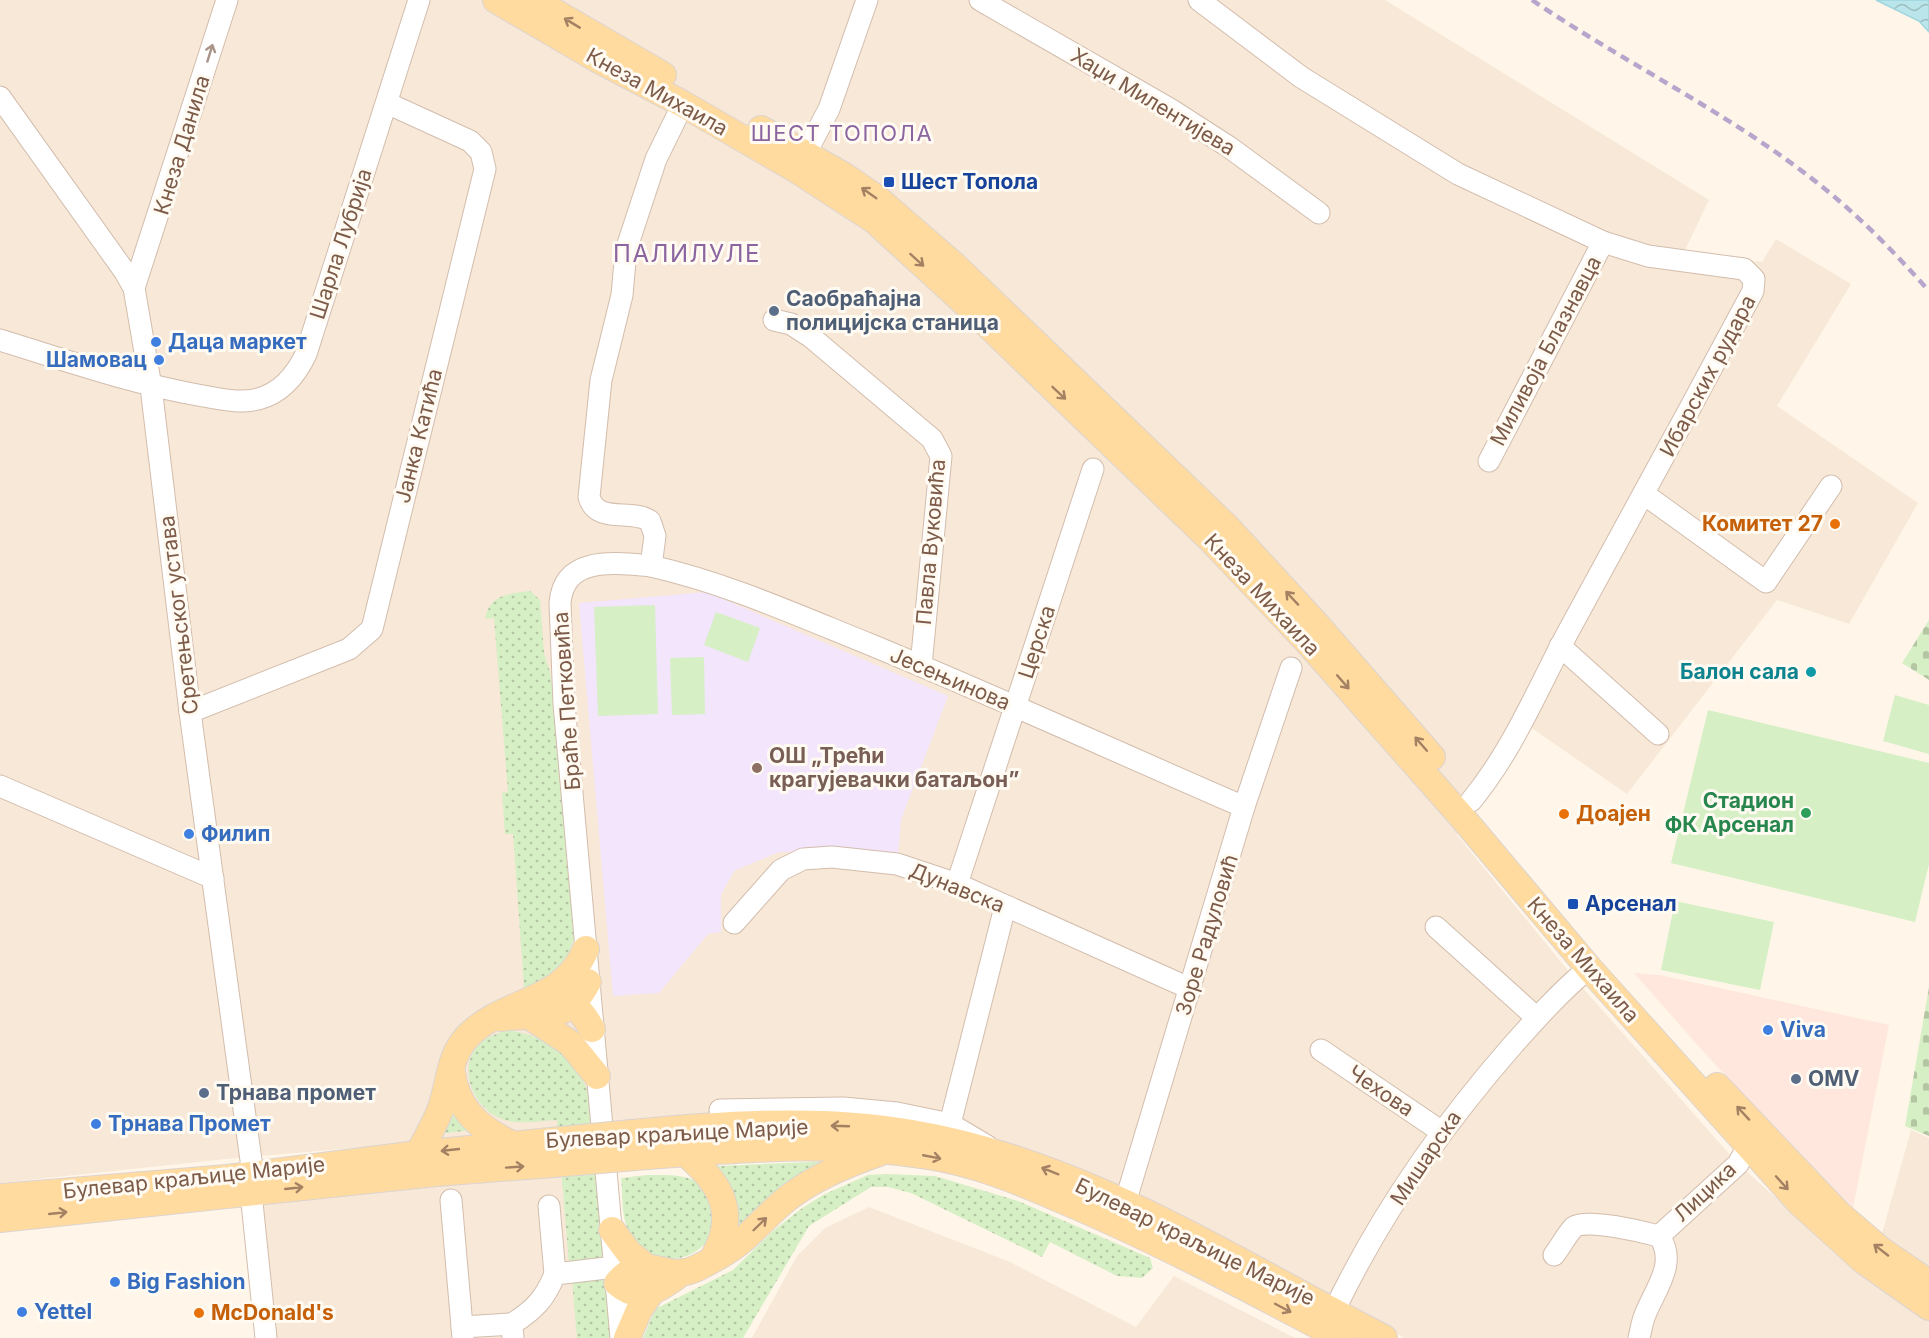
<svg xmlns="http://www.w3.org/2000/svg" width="1929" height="1338" font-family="Inter,sans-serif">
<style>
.residential{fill:#f7e8d7}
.commercial{fill:#ffe7dd}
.education{fill:#f3e5fb}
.grass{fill:url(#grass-dots)}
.cemetery{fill:url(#cemetery-stones)}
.green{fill:#d6efc5}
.water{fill:url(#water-waves);stroke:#9fd5de;stroke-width:1.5}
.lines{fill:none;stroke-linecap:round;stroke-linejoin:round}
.minor-casing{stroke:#d3bdad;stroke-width:23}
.major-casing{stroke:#ddd4d0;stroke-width:28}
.minor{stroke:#fff;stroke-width:21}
.major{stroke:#ffdba0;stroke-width:26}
.rail{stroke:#b9a4cc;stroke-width:4.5;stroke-dasharray:9 6;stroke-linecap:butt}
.major-bridge-casing{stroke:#ddd4d0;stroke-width:28;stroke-linecap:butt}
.major-bridge{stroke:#ffdba0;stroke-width:26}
.oneway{stroke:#a48163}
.oneway2{stroke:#aa9489}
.transit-dot{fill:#1a4fb4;stroke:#fffaf2;stroke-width:2}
.service-dot{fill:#5c6f8a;stroke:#fffaf2;stroke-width:2}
.shop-dot{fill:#3f7fe0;stroke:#fffaf2;stroke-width:2}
.food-dot{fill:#e8710a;stroke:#fffaf2;stroke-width:2}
.culture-dot{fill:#0f9aa8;stroke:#fffaf2;stroke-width:2}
.education-dot{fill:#8d6e63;stroke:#fffaf2;stroke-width:2}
.leisure-dot{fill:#2e9e5b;stroke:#fffaf2;stroke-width:2}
.labels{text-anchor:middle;stroke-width:6;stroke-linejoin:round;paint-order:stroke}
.street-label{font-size:21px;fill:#7d5b49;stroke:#fffaf2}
.transit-label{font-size:21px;font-weight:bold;fill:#164399;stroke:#fffaf2;text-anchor:start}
.service-label{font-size:21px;font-weight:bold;fill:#4e5e75;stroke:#fffaf2;text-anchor:start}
.shop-label{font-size:21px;font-weight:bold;fill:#366cbe;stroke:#fffaf2;text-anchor:start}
.food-label{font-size:21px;font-weight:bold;fill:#c56008;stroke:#fffaf2;text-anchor:start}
.culture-label{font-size:21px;font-weight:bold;fill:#0d838f;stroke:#fffaf2;text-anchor:end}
.education-label{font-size:21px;font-weight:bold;fill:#785e54;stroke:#fffaf2;text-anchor:start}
.leisure-label{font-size:21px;font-weight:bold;fill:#27864d;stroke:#fffaf2;text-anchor:end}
.neighbourhood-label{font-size:22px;letter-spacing:1.5px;fill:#8c65a0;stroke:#fffaf2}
.quarter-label{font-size:24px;letter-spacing:1.5px;fill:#8c65a0;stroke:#fffaf2}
</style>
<defs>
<pattern id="grass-dots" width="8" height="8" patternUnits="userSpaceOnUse" patternTransform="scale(1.5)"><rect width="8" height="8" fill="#d6efc5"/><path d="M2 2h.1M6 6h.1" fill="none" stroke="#b3c5a2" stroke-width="1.8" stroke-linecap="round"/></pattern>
<pattern id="cemetery-stones" width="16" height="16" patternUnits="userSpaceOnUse" patternTransform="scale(1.5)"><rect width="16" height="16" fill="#d6efc5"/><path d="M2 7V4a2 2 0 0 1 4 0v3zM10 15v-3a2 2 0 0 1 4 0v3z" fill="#b3c5a2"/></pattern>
<pattern id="water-waves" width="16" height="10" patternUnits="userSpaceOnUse" patternTransform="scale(1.5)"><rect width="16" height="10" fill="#bae5eb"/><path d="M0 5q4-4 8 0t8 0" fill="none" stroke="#9cbdc0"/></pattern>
</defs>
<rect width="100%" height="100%" fill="#fff6e9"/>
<g class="residential">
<path d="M0,0H1385L1709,200L1685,250L1762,262L1776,239L1851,284L1777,406L1918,503L1849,624L1777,600L1627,794L1523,722L1457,835L1575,979L1738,1164L1869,1280L1911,1130L1929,1138V1338H1405L1127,1196L720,1117L226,1159L0,1183Z"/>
<path d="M562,1176L578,1338H266L252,1200Z"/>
<path d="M869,1207L1010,1262L1136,1327L1174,1276L1295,1338H752L797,1256L825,1228Z"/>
</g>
<path class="commercial" d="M1634,973L1660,975L1889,1025L1853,1208L1708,1057Z"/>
<path class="education" d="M707,592L948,696L901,820L898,854L779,852L734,871L721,895V932L708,934L659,993L613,996L579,603Z"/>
<g class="grass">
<path d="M530,591L540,600L544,653L550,672L555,706L575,937L561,971L516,999L524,987L513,834H505L502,793L508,792L494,618L485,619C490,594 508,594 530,591Z"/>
<path d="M509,1030C553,1039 577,1057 591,1101L604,1260L569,1263L557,1120C539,1121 519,1125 502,1119C474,1109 455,1067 480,1044C488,1036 498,1033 509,1030Z"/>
<path d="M450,1097L472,1130L438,1134Z"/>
<path d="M835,1161L732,1238L727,1183L718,1166Z"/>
<path d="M887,1174L935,1176L1018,1201L1150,1258L1153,1268L1142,1278L1117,1276L1050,1242L1042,1257L911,1193L888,1187H871L809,1226L743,1338H643L655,1309L733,1270L774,1230L801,1209L823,1195L868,1175Z"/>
<path d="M647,1175C660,1175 675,1174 688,1178C698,1181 702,1188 707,1196C739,1247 658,1288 629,1232C621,1217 623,1194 621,1178Z"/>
<path d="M606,1277L611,1338H577L572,1280Z"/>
</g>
<g class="cemetery">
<path d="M1929,620V680L1902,663Z"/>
<path d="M1929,987V1136L1905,1126Z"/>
</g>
<g class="green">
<path d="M655,605L658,714L598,716L594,607Z"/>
<path d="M716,612L760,628L748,662L704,645Z"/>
<path d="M704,657L705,714L672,715L670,658Z"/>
<path d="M1895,695L1929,705V754L1883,741Z"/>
<path d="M1708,710L1929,763V864L1915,922L1671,863Z"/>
<path d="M1675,901L1774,922L1760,990L1661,970Z"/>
</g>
<path class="water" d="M1876,0H1929V32L1919,21Z"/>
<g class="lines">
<g class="minor-casing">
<g id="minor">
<path d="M980,0L1170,109L1229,147L1319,213"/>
<path d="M1199,0L1301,77L1458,174L1603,242L1648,256L1744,269L1754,279L1753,291C1692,405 1630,519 1568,632C1537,690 1513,750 1471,801"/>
<path d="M0,97L125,272L134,288L151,387L190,712L253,1175"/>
<path d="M798,168L829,109L867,0"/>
<path d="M134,288L227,0"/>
<path d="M774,320L791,324L811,337L932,439L941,456L921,666"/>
<path d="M0,340C67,361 134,384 203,396C221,399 240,404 258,399C282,393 296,375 306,354L419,0"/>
<path d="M1489,461L1603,242"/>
<path d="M1644,494L1766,582L1831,486"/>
<path d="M651,566C726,583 797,615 869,644C995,696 1119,753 1244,807"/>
<path d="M1560,646L1658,734"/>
<path d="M190,712L349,649L372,629L485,169L481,152L470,141L387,103"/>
<path d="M0,786L213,878"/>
<path d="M957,884L1093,469"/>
<path d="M734,923L781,870L803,859L832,857L897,864L957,884L1191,989"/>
<path d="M1436,927L1537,1018"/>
<path d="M1321,1050L1442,1132"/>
<path d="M720,1110L843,1108L897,1113L950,1124"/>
<path d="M987,1146L950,1124L1005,907"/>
<path d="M251,1193L266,1338"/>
<path d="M451,1200L463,1338"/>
<path d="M1125,1203L1244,807L1291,668"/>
<path d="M549,1206L555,1274"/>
<path d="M1554,1255C1561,1246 1567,1234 1574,1227C1586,1218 1644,1232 1659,1236L1738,1164L1748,1146"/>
<path d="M1334,1311C1380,1215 1442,1126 1512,1046C1536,1019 1561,991 1589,968"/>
<path d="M462,1327L512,1324"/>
<path d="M513,1338L512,1324C534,1310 545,1299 555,1274L615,1267"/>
<path d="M621,1338L564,704L560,603C564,555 616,563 651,566L655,536L650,521C631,508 597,525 589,497L601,380L622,295L626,250L656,159L683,104"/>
<path d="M1639,1338C1641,1330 1642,1322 1645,1315C1655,1289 1678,1263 1659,1236"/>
</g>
</g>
<g class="major-casing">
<g id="major">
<path d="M496,0L597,59L683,104L797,170L874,220L967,305L1212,541L1304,638L1461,816L1589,968L1800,1203L1864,1261L1929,1307"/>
<path d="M534,0L663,75"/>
<path d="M761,129L843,175L878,199L954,265L1227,527L1318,626L1432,757"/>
<path d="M557,999C575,1001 584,1015 592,1029"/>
<path d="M501,1018C541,1012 565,1026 588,982"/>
<path d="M532,1018L570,1043L597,1076"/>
<path d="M452,1072C457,1110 480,1129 512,1144"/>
<path d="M1717,1086L1838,1213L1881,1250L1929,1283"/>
<path d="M632,1133C723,1124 821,1117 912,1133C1084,1162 1232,1260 1384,1338"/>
<path d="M685,1153C721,1183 739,1214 713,1258"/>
<path d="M418,1154C425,1141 433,1127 439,1113C450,1087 447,1059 467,1037C504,998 563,1005 586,949"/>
<path d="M635,1157C734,1150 830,1140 928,1156C973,1163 1016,1180 1057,1198C1155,1239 1247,1288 1341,1338"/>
<path d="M0,1197L227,1178L418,1154L551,1141"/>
<path d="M0,1219L436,1173L553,1164"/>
<path d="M612,1230L629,1253L644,1265"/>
<path d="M682,1272C662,1288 640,1304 617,1283C647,1248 663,1285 697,1268C711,1261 728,1252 740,1242C757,1228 771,1211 788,1198C815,1177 847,1164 879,1153"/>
<path d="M627,1338L639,1310L650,1294"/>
</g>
</g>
<use href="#minor" class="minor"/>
<use href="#major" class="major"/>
<path class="rail" d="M1532,0C1628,65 1735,116 1825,189C1863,220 1896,254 1929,291"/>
<g class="major-bridge-casing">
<g id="major-bridge">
<path d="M551,1141L632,1133"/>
<path d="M553,1164L635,1157"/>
</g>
</g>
<use href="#major-bridge" class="major-bridge"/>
</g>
<defs><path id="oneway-shaft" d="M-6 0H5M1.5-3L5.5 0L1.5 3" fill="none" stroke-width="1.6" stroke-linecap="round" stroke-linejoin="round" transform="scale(1.5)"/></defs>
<g class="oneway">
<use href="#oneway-shaft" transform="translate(572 23) rotate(-149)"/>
<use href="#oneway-shaft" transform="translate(869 193) rotate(-145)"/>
<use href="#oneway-shaft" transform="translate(917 260) rotate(42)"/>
<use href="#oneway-shaft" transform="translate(1059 393) rotate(43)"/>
<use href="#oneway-shaft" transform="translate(1292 598) rotate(-133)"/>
<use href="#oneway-shaft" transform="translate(1343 682) rotate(49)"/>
<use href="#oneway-shaft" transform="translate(1421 744) rotate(-131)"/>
<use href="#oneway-shaft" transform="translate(1743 1113) rotate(-133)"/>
<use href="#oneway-shaft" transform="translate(840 1126) rotate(-178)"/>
<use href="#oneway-shaft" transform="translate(450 1150) rotate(174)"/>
<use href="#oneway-shaft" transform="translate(932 1157) rotate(11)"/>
<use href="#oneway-shaft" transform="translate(515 1167) rotate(-4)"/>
<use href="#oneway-shaft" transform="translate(1050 1171) rotate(-158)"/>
<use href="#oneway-shaft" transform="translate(1782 1183) rotate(48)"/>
<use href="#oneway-shaft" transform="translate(294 1188) rotate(-6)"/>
<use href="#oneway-shaft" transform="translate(58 1213) rotate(-6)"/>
<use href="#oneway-shaft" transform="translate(760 1224) rotate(-44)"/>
<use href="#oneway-shaft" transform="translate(1881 1250) rotate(-142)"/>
<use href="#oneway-shaft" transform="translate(1283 1308) rotate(28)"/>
</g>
<use class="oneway2" href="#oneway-shaft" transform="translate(210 53) rotate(-73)"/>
<g class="transit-dot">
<rect x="883" y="176" width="12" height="12" rx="3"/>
<rect x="1567" y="898" width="12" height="12" rx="3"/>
</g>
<g class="service-dot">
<circle cx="774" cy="311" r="6"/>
<circle cx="1796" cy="1079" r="6"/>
<circle cx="204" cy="1093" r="6"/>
</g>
<g class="shop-dot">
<circle cx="156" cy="342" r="6"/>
<circle cx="159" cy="360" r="6"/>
<circle cx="189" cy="834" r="6"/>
<circle cx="1768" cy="1030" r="6"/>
<circle cx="96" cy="1124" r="6"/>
<circle cx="115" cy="1282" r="6"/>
<circle cx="22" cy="1312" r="6"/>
</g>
<g class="food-dot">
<circle cx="1835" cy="524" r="6"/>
<circle cx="1564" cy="814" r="6"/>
<circle cx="199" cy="1313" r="6"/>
</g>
<circle class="culture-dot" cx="1811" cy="672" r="6"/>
<circle class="education-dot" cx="757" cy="768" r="6"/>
<circle class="leisure-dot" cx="1806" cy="813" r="6"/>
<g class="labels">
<g class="street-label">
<text transform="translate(657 92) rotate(29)" y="7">Кнеза Михаила</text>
<text transform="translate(1153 102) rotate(31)" y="7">Хаџи Милентијева</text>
<text transform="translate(182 145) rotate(-73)" y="7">Кнеза Данила</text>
<text transform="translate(341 244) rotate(-72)" y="7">Шарла Лубрија</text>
<text transform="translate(1546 351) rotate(-62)" y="7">Миливоја Блазнавца</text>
<text transform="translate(1708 376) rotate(-62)" y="7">Ибарских рудара</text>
<text transform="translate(419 436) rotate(-76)" y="7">Јанка Катића</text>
<text transform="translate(931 542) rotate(-85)" y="7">Павла Вуковића</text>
<text transform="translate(1262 595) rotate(47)" y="7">Кнеза Михаила</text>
<text transform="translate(179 615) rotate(-97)" y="7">Сретењског устава</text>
<text transform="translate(1037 642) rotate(-72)" y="7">Церска</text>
<text transform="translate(950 679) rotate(23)" y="7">Јесењинова</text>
<text transform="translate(567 701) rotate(-94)" y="7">Браће Петковића</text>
<text transform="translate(957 888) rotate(22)" y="7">Дунавска</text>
<text transform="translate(1207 935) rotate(-73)" y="7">Зоре Радуловић</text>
<text transform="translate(1583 960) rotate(49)" y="7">Кнеза Михаила</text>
<text transform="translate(1381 1091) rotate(34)" y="7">Чехова</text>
<text transform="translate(677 1134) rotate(-3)" y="7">Булевар краљице Марије</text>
<text transform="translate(1426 1158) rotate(-56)" y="7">Мишарска</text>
<text transform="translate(194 1178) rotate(-6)" y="7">Булевар краљице Марије</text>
<text transform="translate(1705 1192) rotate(-43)" y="7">Лицика</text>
<text transform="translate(1195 1242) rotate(26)" y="7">Булевар краљице Марије</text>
</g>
<g class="transit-label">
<text x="901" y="189">Шест Топола</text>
<text x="1585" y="911">Арсенал</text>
</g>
<g class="service-label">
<text x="786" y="306">Саобраћајна<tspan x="786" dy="24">полицијска станица</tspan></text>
<text x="1808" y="1086">OMV</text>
<text x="216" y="1100">Трнава промет</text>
</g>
<g class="shop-label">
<text x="168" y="349">Даца маркет</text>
<text x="147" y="367" text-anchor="end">Шамовац</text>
<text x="201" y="841">Филип</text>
<text x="1780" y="1037">Viva</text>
<text x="108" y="1131">Трнава Промет</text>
<text x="127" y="1289">Big Fashion</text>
<text x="34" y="1319">Yettel</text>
</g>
<g class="food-label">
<text x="1823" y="531" text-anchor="end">Комитет 27</text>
<text x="1576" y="821">Доајен</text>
<text x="211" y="1320">McDonald's</text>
</g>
<g class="culture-label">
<text x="1799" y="679">Балон сала</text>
</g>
<g class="education-label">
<text x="769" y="763">ОШ „Трећи<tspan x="769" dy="24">крагујевачки батаљон”</tspan></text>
</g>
<g class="leisure-label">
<text x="1794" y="808">Стадион<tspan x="1794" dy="24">ФК Арсенал</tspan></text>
</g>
<g class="neighbourhood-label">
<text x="842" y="141">ШЕСТ ТОПОЛА</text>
</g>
<g class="quarter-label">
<text x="687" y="262">ПАЛИЛУЛЕ</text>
</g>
</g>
</svg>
